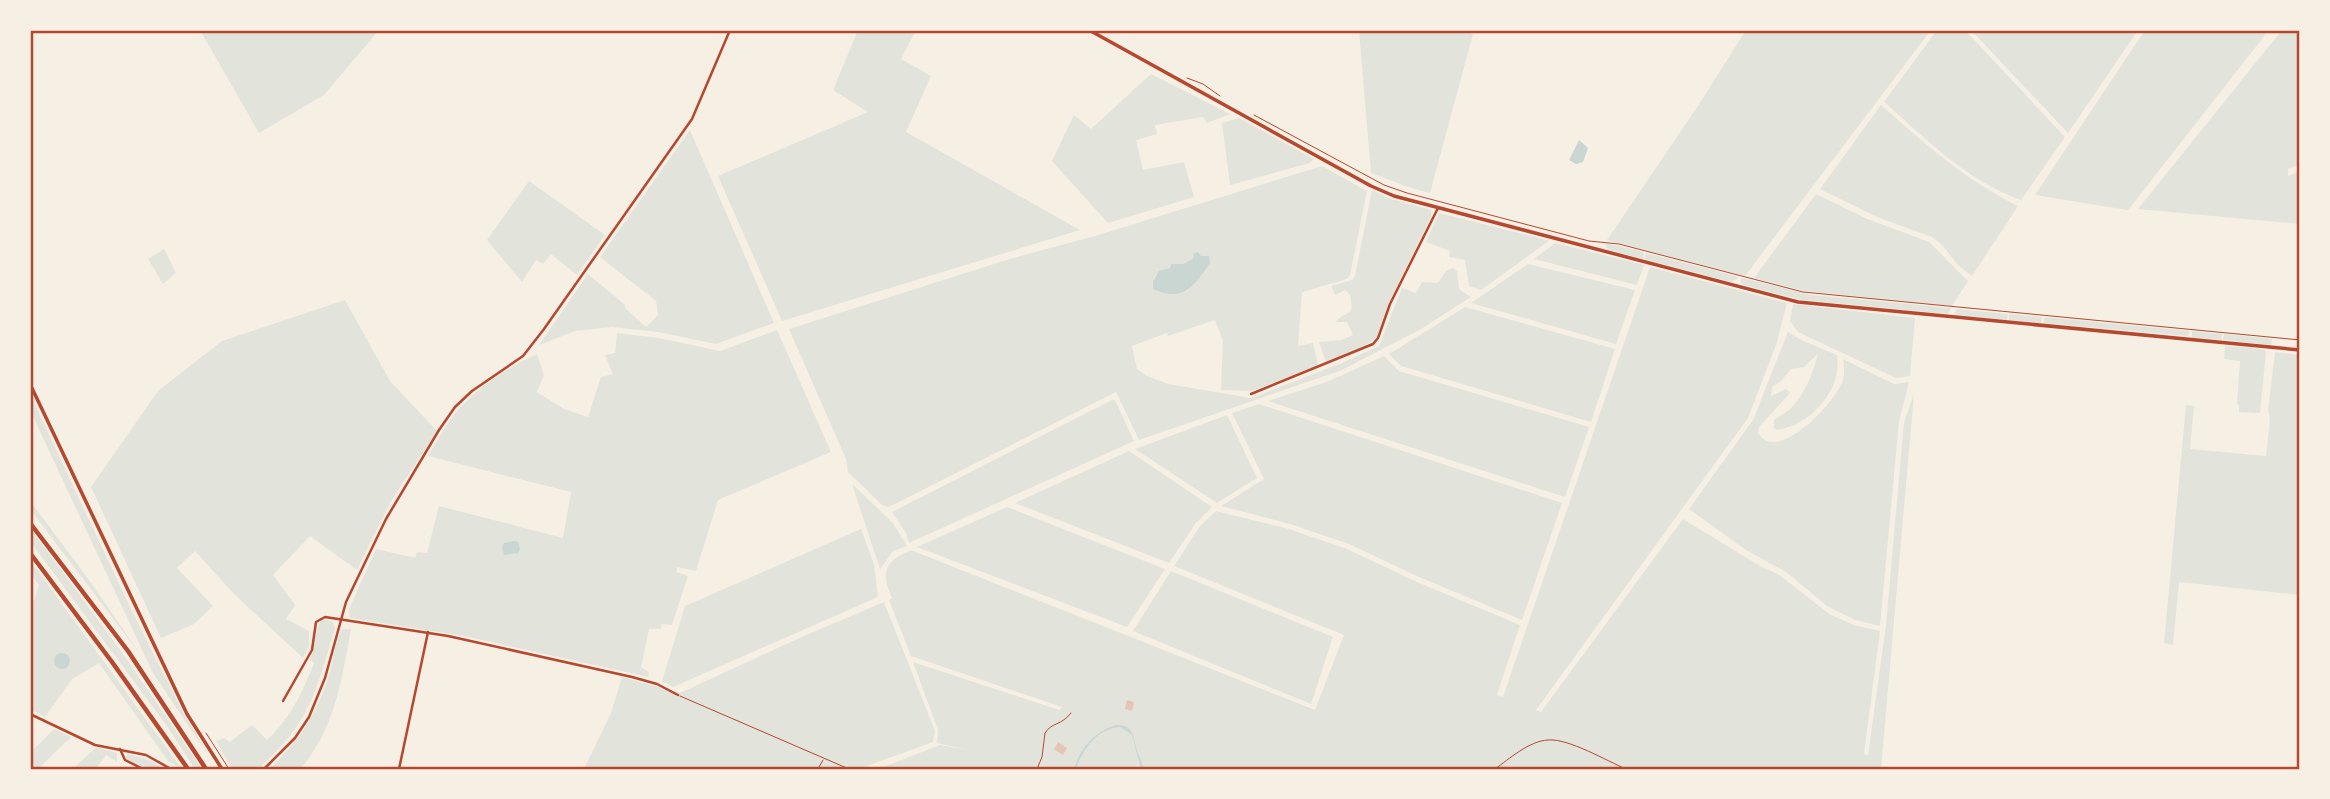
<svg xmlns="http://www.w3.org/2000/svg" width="2330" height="799" font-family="'Fira Sans',sans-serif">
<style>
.green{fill:#e2e4dc;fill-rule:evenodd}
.water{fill:#c9d6d2}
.building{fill:#e6c5b7}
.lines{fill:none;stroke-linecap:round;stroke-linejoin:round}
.path{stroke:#b5482f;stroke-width:1}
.service{stroke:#b5482f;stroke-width:1}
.minor{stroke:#b5482f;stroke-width:2.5}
.tertiary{stroke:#b5482f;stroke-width:3.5}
.trunk{stroke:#b5482f;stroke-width:4.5}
.neatline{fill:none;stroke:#b5482f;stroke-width:2.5}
</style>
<rect width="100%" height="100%" fill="#f6efe4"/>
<g class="green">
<path d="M200,30H379L324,95L259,133Z"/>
<path d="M858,30H916L901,59L931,76L906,132L1080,230L782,321L718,176L868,112L833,90Z"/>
<path d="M1359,30H1455L1473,34L1430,193L1408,187L1371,173Z"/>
<path d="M1746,30H1931L1745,276L1607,240L1696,109Z"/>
<path d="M1937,30H1965L2065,137L2021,200C1968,182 1925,138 1884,102Z"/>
<path d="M1971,30H2131L2136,33L2068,133Z"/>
<path d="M2145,30H2269L2128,210L2035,195Z"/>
<path d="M2282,30H2300V164L2288,169V176L2300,171V224L2138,209Z"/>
<path d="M1151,74L1230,114L1207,123L1203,117L1155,125L1157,134L1136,140L1143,170L1184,162L1194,197L1108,223L1052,161L1074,115L1091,129Z"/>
<path d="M1881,105C1924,143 1965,180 2018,206L1972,276L1958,265L1943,246L1932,237L1877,217L1820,189Z"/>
<path d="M1239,118L1314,159L1310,163L1230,185L1222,123Z"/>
<path d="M690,130L774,323L716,344L658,332L612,327L575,331L539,345L588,274L625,305L626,309L646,327L658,315L656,301L600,257Z"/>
<path d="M1322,166L1367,191L1350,275L1347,279L1302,292L1298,346L1313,343L1318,365L1252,391L1221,390L1223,341L1215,320L1168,336L1167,333L1132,346L1137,369L1147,376L1168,384L1251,398L1342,363L1379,346L1402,288L1416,293L1422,282L1438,283L1446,271L1453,268L1457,271L1459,289L1471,297L1421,329L1342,370L1139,440L1116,392L889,507L882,505L848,472L846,459L789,329L1013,258L1095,236ZM1201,256H1206C1194,287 1189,299 1153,288C1151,275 1160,272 1170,268L1172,264H1183Z"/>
<path d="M529,181L605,235L577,275L551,254L543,264L536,260L522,282L487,240Z"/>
<path d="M1372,190L1388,198L1431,210V217L1389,302L1376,338L1362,348L1326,362L1319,342L1341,340L1353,335L1347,322H1336C1346,309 1355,319 1350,295L1345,290L1335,295L1331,286L1352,280L1355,276Z"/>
<path d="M1816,194L1865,218L1929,242L1968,281L1952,306L1804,291L1754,278Z"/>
<path d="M1439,213L1535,237L1549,241L1481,290L1469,286L1465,260L1449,257L1450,251L1426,242Z"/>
<path d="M1555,243L1644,265L1637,285L1534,259Z"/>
<path d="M1605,243L1644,252L1643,259L1607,249Z"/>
<path d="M164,249L176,273L163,284L148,259Z"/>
<path d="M1646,253L1739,277L1731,282L1644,259Z"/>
<path d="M1528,264L1635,290L1616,344L1471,303Z"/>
<path d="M1650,267L1787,303L1776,345L1748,418L1536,710L1541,712L1683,519L1760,566L1778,574L1831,615L1854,625L1880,631L1864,754L1868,755L1886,625L1904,422L1914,394L1881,769H878L940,745L968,750L937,743L938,730L913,662L1059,710L1062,707L911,656L889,600L892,598C880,570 885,562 911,550L1315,710L1344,635L1174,566L1200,526L1216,511L1289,529L1347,549L1417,582L1520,625L1497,695L1503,697Z"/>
<path d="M1742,278L1811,295L1951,308L1948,314L1802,300L1743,285L1740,282Z"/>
<path d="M345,300L390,381L437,431L391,501L357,570L310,536L273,575L295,605L286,619L309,631V646L303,658L234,594L195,551L177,568L213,606L194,624L161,638L91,487L158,391L222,341Z"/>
<path d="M1793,304L1915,318L1910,376L1896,378L1798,332L1790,321Z"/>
<path d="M1465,307L1615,349L1591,422L1401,366L1389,354Z"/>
<path d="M1957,309L2008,314L2007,320L1954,315Z"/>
<path d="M2009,314L2042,317L2041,323L2009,320Z"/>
<path d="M2044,317L2189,331L2188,336L2044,323Z"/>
<path d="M777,330L831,452L718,500L696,571L677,567V572L688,576L672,625L662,624L661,629H649L641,667L649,672L648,677L464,636L350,618L349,609L376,549L415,558L417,552L427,553L439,506L563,538L571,492L428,456C437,441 446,424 458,410C479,386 508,367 537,354L544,375L537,392L564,409L588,417L601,377L613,374L605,355L615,353L617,333L659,338L720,351Z"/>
<path d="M2192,331L2222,334V340L2192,338Z"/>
<path d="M1788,332L1801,340L1837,355C1843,390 1811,425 1777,430L1774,428V420C1779,416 1784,414 1789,410C1804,396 1813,374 1818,354L1804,367L1791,369L1781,381L1772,387L1771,396L1786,389L1790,393L1759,427L1758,433C1777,465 1836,402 1843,380C1845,373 1844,366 1843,359L1894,384L1909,382L1899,421L1880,626L1855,620L1827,606L1786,572L1746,550L1689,509L1753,420Z"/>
<path d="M2224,334L2272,339L2271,345L2223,340Z"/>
<path d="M2225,346L2263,349L2266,352L2260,413L2239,412V405L2237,404L2240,361L2224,359Z"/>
<path d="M2275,352L2300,355V595L2179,582L2173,645L2164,643L2186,405L2194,406L2190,449L2266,456L2270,420L2268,411Z"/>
<path d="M1384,356L1399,371L1589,427L1565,497L1268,401L1327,382Z"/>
<path d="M30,394L131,609L180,707L210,758L153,673L30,410Z"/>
<path d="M1112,400H1115L1134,441L909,543L906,533L892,512Z"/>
<path d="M1259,404L1562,503L1522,620L1419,577L1349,544L1290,524L1221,506L1264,479L1232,413Z"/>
<path d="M1227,415L1257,478L1217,503L1135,449Z"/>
<path d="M1129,451L1212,507L1196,523L1169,563L1015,503Z"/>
<path d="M852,484L893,523L907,546L893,551L880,569Z"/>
<path d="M30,501L89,580L140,654L30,509Z"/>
<path d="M1007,507L1165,569L1127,627L917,547Z"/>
<path d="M30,528L121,651L202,769H195L167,726L30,541Z"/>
<path d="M861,529L874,564L878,597L673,687L662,681L685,606Z"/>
<path d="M30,560L182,769L168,761L99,663L72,679L45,717L30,709V612L39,585L30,573Z"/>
<path d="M1171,571L1333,637L1311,704L1133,631Z"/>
<path d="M884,602L935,731L933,742L867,766L873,769H584L611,713L622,677L680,693L797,639Z"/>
<path d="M322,619L332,621L335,628C316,692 310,723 258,769H232L216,741L224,738L230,742L252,725L267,740C290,719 303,691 314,663L310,660C316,647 315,627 322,619Z"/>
<path d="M342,629H351C342,678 335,730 300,769H269C300,741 318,712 330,672C334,658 335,641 342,629Z"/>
<path d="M54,729L71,737L38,769H30V753Z"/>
<path d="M96,747L117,753V762L106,755L96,769H73Z"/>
<path d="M127,754L146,759L165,769H144L126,760Z"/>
</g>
<g class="water">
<path d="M1579,140L1588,148L1583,162L1576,164L1569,160Z"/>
<path d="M1198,252L1201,256H1209L1210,263C1194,286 1183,303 1153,289V281L1159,271L1170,268L1171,264H1183L1193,259L1194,253Z"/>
<path d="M514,541L518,542L520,549L518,553L504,555L502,547L504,543Z"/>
<circle cx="62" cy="661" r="8"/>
<path d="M1116,725C1136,725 1132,738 1138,753C1140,758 1142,763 1144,769H1141L1132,735L1120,727C1097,729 1083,749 1076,769H1074C1081,747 1094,732 1116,725Z"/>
</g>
<g class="building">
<path d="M1127,700L1134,702L1132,711L1125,709Z"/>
<path d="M1058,742L1067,748L1063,755L1054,749Z"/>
</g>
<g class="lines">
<g class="path">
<path d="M1187,78L1203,84L1220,96"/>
<path d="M1254,115L1384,185L1407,193L1589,241L1619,244L1803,292L2300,340"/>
<path d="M206,733L229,769"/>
</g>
<g class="service">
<path d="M680,696L849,769"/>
<path d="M818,769L823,760"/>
<path d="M1037,769L1042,757L1045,733C1052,722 1061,726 1071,713"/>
<path d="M1495,769C1509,759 1529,741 1548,740C1568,738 1607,761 1626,769"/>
</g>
<g class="minor">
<path d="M1251,394L1373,344L1378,338L1390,304L1438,208"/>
<path d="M283,701L312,650L316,622L325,617L448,636L632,677L657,684L678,695"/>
<path d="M30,714L95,745L146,755L171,769"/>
<path d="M120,749L125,760L143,769"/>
<path d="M264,769L295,738L309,717L325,678L346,602L386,519L439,430L455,407L472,391L523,356L544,329L692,119L730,30"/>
<path d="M399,769L428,632"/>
</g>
<g class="tertiary">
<path d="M1089,30L1371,186L1394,196L1798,302L2300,350"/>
<path d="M30,384L187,714L222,769"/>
</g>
<g class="trunk">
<path d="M30,523L128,651L206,769"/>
<path d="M30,553L112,662L188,769"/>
</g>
</g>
<rect width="2330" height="799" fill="none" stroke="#f6efe4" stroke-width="63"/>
<rect x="32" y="32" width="2266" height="736" class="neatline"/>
</svg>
